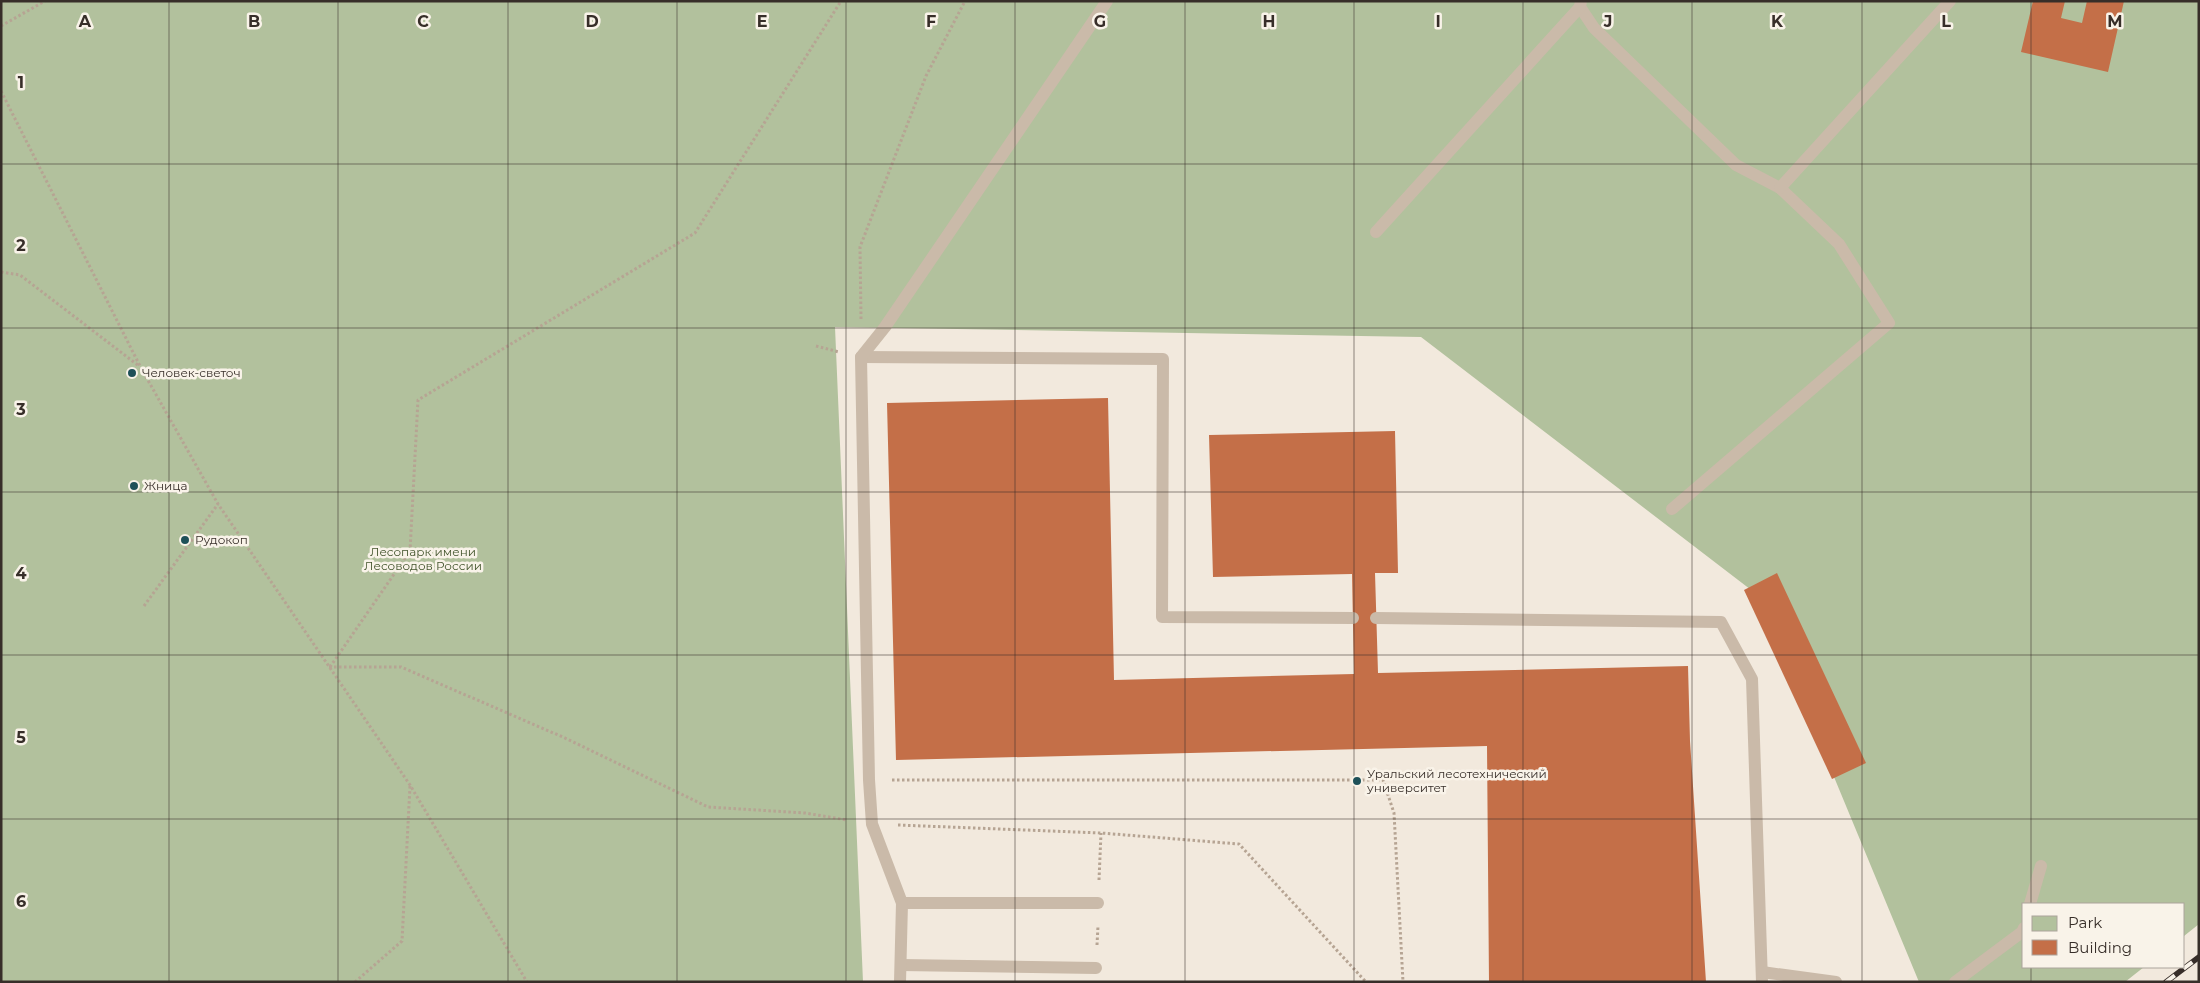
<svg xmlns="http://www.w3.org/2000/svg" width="2200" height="983" font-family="Montserrat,sans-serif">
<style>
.green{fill:#b2c19d}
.building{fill:#c46f48}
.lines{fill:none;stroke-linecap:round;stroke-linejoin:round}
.path{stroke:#b6a493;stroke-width:3;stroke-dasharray:2.5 2.5;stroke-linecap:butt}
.lane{stroke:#cabaa9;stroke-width:12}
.rail-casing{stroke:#372e29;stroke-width:5.5}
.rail{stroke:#f9f3e9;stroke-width:4;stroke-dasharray:11;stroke-linecap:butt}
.grid{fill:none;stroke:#372e29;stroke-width:1;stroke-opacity:0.55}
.poi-dot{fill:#1e5058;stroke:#f9f3e9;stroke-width:2}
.labels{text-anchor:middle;stroke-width:5;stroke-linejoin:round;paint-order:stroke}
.poi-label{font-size:12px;fill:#372e29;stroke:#f9f3e9;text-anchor:start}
.park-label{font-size:12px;fill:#43552d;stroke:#f9f3e9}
.grid-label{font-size:16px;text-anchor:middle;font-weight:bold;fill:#372e29;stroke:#f9f3e9;stroke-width:5;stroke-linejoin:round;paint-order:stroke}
</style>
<rect width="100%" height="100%" fill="#f2e9dd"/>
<path class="green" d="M1,1H2199V924L2184,936V904H2024V967H2144L2125,982H1919L1759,596L1421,337L835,327L863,982H1Z"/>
<g class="building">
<path d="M2033,1H2065L2061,18L2082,23L2087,1H2124L2108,72L2021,52Z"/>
<path d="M1108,398L1114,680L1354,674L1352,574L1213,577L1209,435L1395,431L1398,573H1375L1378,673L1688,666L1690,741L1706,982H1489L1487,746L896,760L887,403Z"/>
<path d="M1777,573L1866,763L1832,779L1744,590Z"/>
</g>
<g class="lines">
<g class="path">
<path d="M1,26L45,1"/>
<path d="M1,91L141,368L218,504L410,785L527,982"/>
<path d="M1,272L20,275L139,366"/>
<path d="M861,319L860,247L926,76L965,1"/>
<path d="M816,346L839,352"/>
<path d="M144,606L218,504"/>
<path d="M329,667H401L565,738L708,807L805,813L847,820"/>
<path d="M330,667L410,551L418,400L695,233L841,1"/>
<path d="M892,780H1383L1394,813L1403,982"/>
<path d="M898,825L1101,833L1239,844L1366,982"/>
<path d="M1099,880L1101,833"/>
<path d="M1097,945L1098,926"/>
<path d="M355,982L402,941L410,786"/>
</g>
<g class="lane">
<path d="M1581,1L1580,7L1594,28L1736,165L1780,188L1839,244L1889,323L1672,509"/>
<path d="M1780,188L1950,1"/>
<path d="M1376,232L1580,7"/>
<path d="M861,357L1163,359L1162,617L1353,618"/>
<path d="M1376,618L1721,622L1752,679L1762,982"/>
<path d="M902,903H1098"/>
<path d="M2030,904L2041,866"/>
<path d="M901,965L1096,968"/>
<path d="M1762,972L1836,982"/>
<path d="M900,982L902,903L872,824L869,780L861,357L885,327L1107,1"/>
<path d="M1955,982L2022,932L2024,928"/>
</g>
<g class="rail-casing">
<path id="rail" d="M2166,982L2199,957"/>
</g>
<use href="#rail" class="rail"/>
</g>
<path class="grid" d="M169,1V982M338,1V982M508,1V982M677,1V982M846,1V982M1015,1V982M1185,1V982M1354,1V982M1523,1V982M1692,1V982M1862,1V982M2031,1V904M1,164H2199M1,328H2199M1,492H2199M1,655H2199M1,819H2199M2031,967V982"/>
<g class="poi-dot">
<circle cx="132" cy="373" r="5"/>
<circle cx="134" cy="486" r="5"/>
<circle cx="185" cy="540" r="5"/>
<circle cx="1357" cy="781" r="5"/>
</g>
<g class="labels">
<g class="poi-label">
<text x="142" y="377">Человек-светоч</text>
<text x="144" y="490">Жница</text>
<text x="195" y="544">Рудокоп</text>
<text x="1367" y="778">Уральский лесотехнический<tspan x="1367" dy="14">университет</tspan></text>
</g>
<g class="park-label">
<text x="423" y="556">Лесопарк имени<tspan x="423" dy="14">Лесоводов России</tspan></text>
</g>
</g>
<g class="grid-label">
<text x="85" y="27">A</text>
<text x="254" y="27">B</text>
<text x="423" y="27">C</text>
<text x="592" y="27">D</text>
<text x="762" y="27">E</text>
<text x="931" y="27">F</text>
<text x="1100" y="27">G</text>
<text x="1269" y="27">H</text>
<text x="1438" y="27">I</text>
<text x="1608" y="27">J</text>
<text x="1777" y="27">K</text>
<text x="1946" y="27">L</text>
<text x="2115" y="27">M</text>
<text x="21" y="88">1</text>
<text x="21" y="251">2</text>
<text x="21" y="415">3</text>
<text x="21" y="579">4</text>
<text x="21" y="743">5</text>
<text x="21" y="907">6</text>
</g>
<rect width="2200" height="983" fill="none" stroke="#372e29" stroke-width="5"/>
<rect x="2022" y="903" width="162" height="65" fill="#f9f3e9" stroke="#aba49c"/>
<rect x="2032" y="916" width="25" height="15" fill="#b2c19d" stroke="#aba49c"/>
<text x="2068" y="928" font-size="15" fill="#372e29">Park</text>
<rect x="2032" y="940" width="25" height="15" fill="#c46f48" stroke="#aba49c"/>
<text x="2068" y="953" font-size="15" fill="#372e29">Building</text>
</svg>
